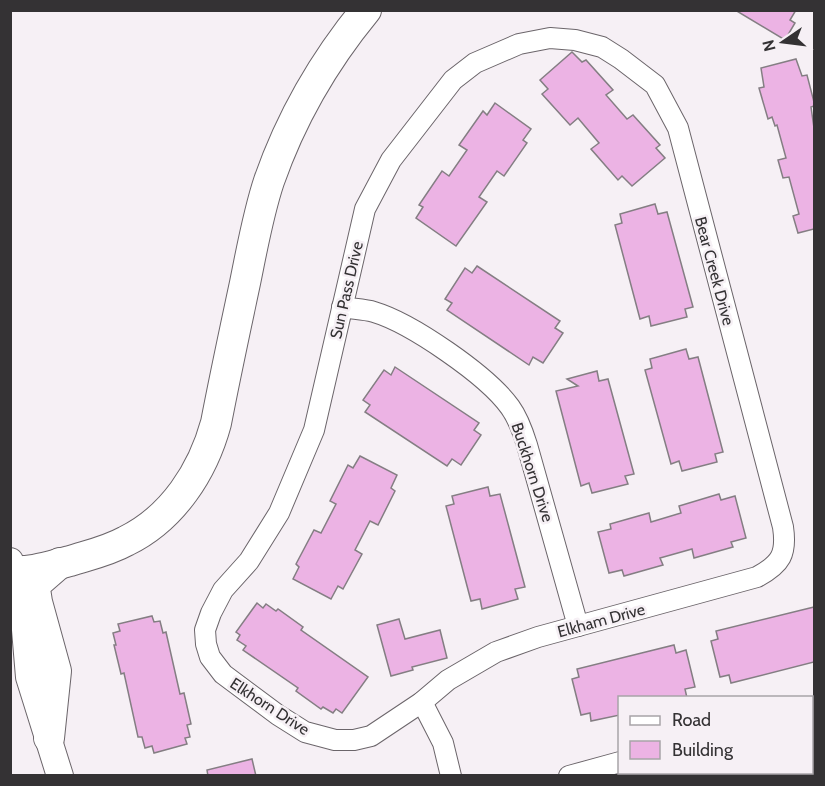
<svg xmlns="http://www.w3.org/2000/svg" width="825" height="786" font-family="Cabin,sans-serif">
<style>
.building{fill:#ecb3e4;stroke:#847e83;stroke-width:1.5}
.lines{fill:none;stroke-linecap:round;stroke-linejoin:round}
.minor-casing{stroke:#6b656a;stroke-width:22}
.major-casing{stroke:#6b656a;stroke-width:28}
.highway-casing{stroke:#6b656a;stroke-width:32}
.path{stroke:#afaaae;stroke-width:3;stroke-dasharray:3 4.5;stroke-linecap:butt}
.minor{stroke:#fff;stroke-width:20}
.major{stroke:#fff;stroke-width:26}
.highway{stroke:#fff;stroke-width:30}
.labels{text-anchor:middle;stroke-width:5;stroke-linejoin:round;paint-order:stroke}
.street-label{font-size:16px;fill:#343234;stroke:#f6f0f5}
</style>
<rect width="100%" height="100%" fill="#f6f0f5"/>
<g class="building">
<path d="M735,10H796L790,20L795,23L785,40Z"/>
<path d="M572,52L582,62L586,60L613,90L606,95L627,119L633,115L660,145L656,148L665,158L632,186L622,176L618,180L591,149L599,143L578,118L570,125L542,94L548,89L540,80Z"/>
<path d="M796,59L802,76L807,75L814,102V106L811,107L814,128V229L798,233L793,216L799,214L789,177L783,178L778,160L786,158L777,125L775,126L772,117L768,119L759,88L764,87L761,68Z"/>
<path d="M495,103L531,129L523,140L527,143L504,176L497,171L479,197L487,202L456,246L416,218L423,207L419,205L442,171L449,176L467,150L459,145L483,111L487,115Z"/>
<path d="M655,204L658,214L667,212L693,307L685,309L687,317L651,326L649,316L640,319L615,225L622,223L620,214Z"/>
<path d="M477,266L560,321L555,328L563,333L543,363L533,357L529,365L447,310L452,303L445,299L465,268L472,273Z"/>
<path d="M686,349L689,359L698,357L723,452L715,454L717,462L682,471L679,461L671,464L645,370L652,368L650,359Z"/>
<path d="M395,367L479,423L474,430L481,435L461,465L452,459L447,466L365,412L370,405L363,400L384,370L391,375Z"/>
<path d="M597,371L599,381L608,379L634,474L625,476L628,484L592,493L589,483L581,486L556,391L578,386L567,379Z"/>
<path d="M360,456L397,475L391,488L395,491L378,525L370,521L355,550L362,554L343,589L338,586L331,599L293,579L299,567L296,564L314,530L321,533L336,504L330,501L348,465L353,468Z"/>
<path d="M488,487L490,496L500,494L525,587L515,589L518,599L482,609L480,599L471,601L446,506L454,504L452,496Z"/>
<path d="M719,494L721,500L735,496L746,538L731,542L733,547L694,558L692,549L660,558L663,565L624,576L622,570L609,573L598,532L611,529L610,524L649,513L651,522L681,513L679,506Z"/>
<path d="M257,603L263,608L266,604L276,611L278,609L303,627L301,630L368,677L342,713L336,709L333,713L323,707L321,709L296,691L298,688L243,650L246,646L237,640L240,635L236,632Z"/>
<path d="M814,607V662L731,683L729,675L720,677L711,641L718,639L716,631Z"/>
<path d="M152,616L154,622L160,621L163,633L166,632L180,694L184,693L191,724L187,725L190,737L185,738L187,744L154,753L152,746L145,748L142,737H138L124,673L121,674L114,645H116L113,633L120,631L118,624Z"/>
<path d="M399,619L405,639L440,630L447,658L412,667L413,670L391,676L377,625Z"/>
<path d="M674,645L676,653L686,650L695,687L685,689L687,698H620V715L591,721L590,713L581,715L572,679L579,677L577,669Z"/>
<path d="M252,759L256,776H208L207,770Z"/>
</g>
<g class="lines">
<g class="minor-casing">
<g id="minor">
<path d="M550,38L575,40L602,47L621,59L655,85L678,128L783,527C787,554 781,564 757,577L538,637L496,652L448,680L422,702L371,736L354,740H335L305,732L278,715L223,674L210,657L206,644L205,630L211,613L223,590L249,561L279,513L314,430L365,209L391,160L453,80L475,63L519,44Z"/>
<path d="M342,307C352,309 364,309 374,312C411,323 487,375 510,407C518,418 523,432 527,445L578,626"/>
<path d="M422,702L443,743L451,776"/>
<path d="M812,712L814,711"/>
<path d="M812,755L814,754"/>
<path d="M569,776L620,762"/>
<path d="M756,776L767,772"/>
</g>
</g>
<g class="major-casing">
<path id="major" d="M10,561L23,606L29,677L60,776"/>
</g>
<g class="highway-casing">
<g id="highway">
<path d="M10,571C31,573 50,566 70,561C89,555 108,551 126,541C173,518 203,471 216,423C225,376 235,330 245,283C252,249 258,214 269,181C291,118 324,61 366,10"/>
<path d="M49,738L56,671L37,602L35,589L37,583L60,563"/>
</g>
</g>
<path class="path" d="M10,773L11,776"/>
<use href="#minor" class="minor"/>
<use href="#major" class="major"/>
<use href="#highway" class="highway"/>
</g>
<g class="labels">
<g class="street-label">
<text transform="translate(715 271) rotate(75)" y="6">Bear Creek Drive</text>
<text transform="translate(346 290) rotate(-77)" y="6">Sun Pass Drive</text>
<text transform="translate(533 472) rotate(72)" y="6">Buckhorn Drive</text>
<text transform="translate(601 620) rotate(-15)" y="6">Elkham Drive</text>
<text transform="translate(270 706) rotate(33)" y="6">Elkhorn Drive</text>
</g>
</g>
<rect width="825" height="786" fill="none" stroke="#343234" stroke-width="24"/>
<rect x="618" y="696" width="195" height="78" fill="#f6f0f5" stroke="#a8a4a8" stroke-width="1.5"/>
<rect x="630" y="716" width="30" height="9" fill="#ffffff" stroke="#a8a4a8" stroke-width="1.5"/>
<text x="672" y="726" font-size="18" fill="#343234">Road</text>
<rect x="630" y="741" width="30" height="18" fill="#ecb3e4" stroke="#a8a4a8" stroke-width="1.5"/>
<text x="672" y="756" font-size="18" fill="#343234">Building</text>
<g transform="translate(783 42) rotate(256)" stroke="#f6f0f5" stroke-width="4.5" paint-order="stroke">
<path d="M0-4.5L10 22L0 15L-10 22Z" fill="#343234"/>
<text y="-9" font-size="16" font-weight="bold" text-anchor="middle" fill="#343234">N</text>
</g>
</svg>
